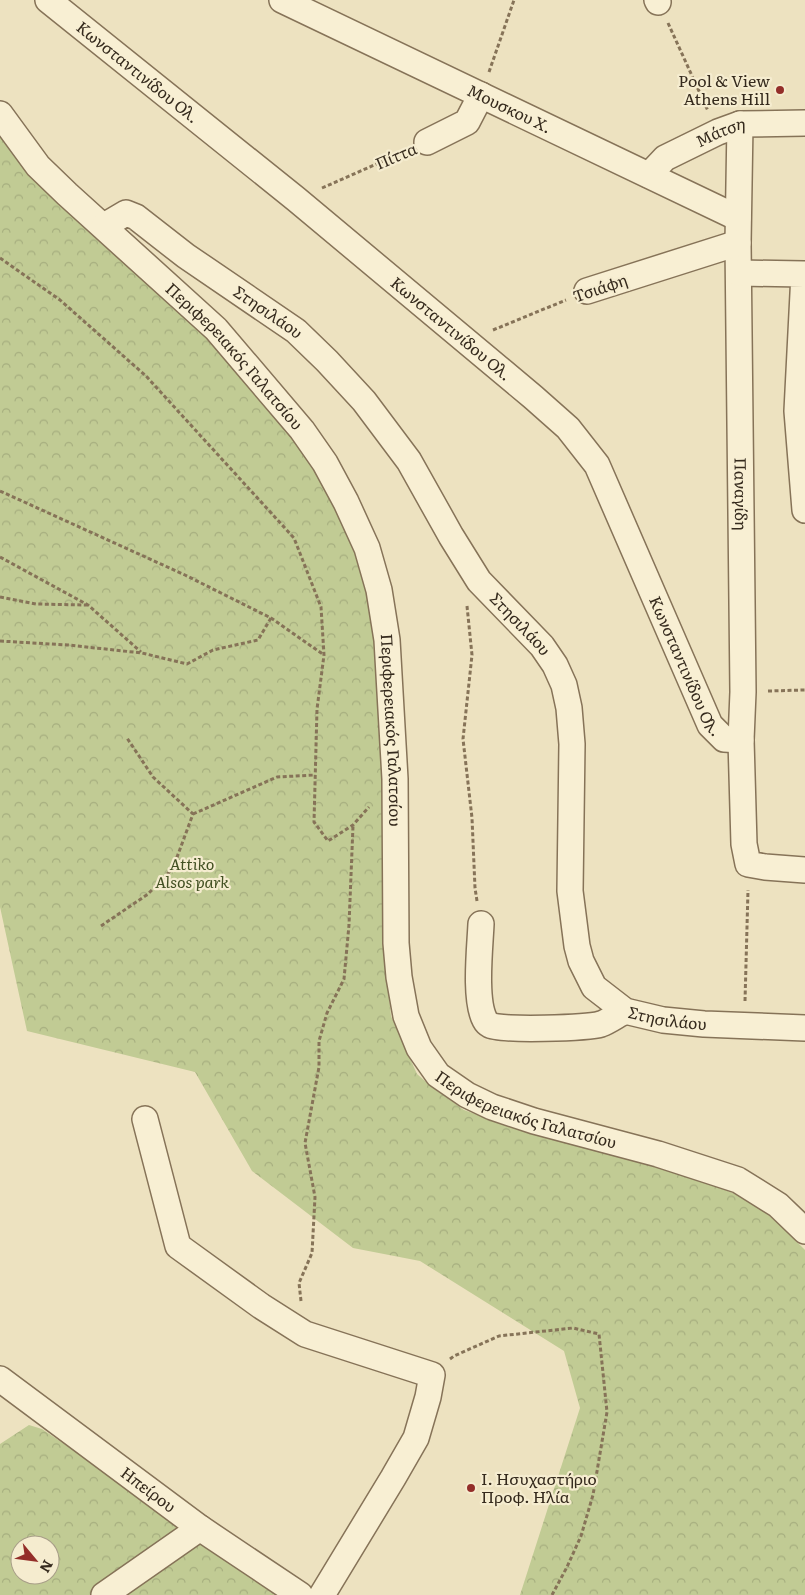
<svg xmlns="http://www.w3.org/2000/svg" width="805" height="1595" font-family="Literata,serif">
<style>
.forest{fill:url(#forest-crowns);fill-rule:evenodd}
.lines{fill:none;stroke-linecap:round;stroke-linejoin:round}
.minor-casing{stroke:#867358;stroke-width:28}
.path{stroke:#867358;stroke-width:3;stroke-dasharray:4 2.5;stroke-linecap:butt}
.minor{stroke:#f8efd3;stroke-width:25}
.poi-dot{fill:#932e29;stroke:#f5eccf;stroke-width:2}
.labels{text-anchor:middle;stroke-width:4.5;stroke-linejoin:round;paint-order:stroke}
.street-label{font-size:16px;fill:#352a1d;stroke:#f5eccf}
.poi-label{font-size:16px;fill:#352a1d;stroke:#f5eccf;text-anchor:end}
.park-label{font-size:16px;font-style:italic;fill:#435123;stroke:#f5eccf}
</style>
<defs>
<pattern id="forest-crowns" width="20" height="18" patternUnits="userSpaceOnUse" patternTransform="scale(1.25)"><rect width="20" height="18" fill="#c1cb94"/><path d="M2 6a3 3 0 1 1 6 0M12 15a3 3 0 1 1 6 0" fill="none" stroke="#a6ae7f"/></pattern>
</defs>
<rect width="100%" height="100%" fill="#ede2c0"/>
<g class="forest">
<path d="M0,126L204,327L295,433L360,547L372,593L381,759L386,964L391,1016L417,1074L433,1088L464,1110L508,1126L652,1165L701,1180L752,1201L779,1224L805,1250V1595H520L580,1408L564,1351L420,1261L353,1248L252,1171L195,1072L27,1031L0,907Z"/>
<path d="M29,1425L42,1429L287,1595H0V1444ZM20,1545H50V1575H20Z"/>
</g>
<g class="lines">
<g class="minor-casing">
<g id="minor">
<path id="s1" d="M48,0L296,199L533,397L568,428L597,465L710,725L724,739L741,740"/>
<path id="s2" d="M282,0L738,218"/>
<path d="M657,0L658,2"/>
<path id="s3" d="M0,114L38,166L67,194L216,329L302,430L325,463L346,502L367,548L379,590L387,640L395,779L396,943L399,977L406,1016L419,1048L438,1075L467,1095L492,1107L534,1121L658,1154L738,1180L778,1205L805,1231"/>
<path id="s4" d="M740,124L738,243L743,692L741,740L744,844L748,864L765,867L805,870"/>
<path d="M427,142L467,122L481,95"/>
<path id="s5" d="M649,175L665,158L718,132L740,124L805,123"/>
<path id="s6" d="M104,226L126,213L136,217L186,256L296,331L327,361L364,401L409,461L451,536L479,581L542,646L555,665L564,685L569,708L572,744L570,891L577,946L581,961L594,987L625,1011L663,1020L704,1024L805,1028"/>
<path d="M739,273L804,274L797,411L805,510"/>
<path d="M587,291L738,243"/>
<path d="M481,924C480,947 474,1000 485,1020C486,1022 488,1024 490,1025C500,1031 588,1028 601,1024C609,1021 617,1015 625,1011"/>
<path d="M145,1119L178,1246L261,1306L305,1334L432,1375L428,1397L416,1438L393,1478L322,1595"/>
<path id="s7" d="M0,1379L200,1528L300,1595"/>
<path d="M104,1595L200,1528"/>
</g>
</g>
<g class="path">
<path d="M668,23L708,111"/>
<path d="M489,72L514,0"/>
<path d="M322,188L406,151"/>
<path d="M0,258L60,300L146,376L294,538L321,607L324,655L317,709L314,822L328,841L353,825L369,807"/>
<path d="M493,330L566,300"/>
<path d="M0,491L185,575L271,618L324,655"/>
<path d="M0,557L88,605L141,652"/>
<path d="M0,597L36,604L87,605"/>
<path d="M467,606L472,655L463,739L472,818L475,888L477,901"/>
<path d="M0,641L68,645L142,653L187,664L213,650L258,640L271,618"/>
<path d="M768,691L805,690"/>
<path d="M193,814L277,777L315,775"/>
<path d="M101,926L148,894L173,868L193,814L153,777L127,738"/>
<path d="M745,1001L748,890"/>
<path d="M301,1301L299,1283L312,1253L315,1197L305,1143L319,1067V1041L327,1013L344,979L349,925L353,826"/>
<path d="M450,1359L454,1356L499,1336L573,1328L599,1334L607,1412L593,1495L581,1536L567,1567L552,1595"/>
</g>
<use href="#minor" class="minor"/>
</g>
<g class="poi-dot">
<circle cx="780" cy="90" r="5"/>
<circle cx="471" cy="1488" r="5"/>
</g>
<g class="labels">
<g class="street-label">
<text dy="6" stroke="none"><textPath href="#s1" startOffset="115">Κωνσταντινίδου Ολ.</textPath></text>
<text dy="6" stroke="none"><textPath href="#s2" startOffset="252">Μουσκου Χ.</textPath></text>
<text dy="6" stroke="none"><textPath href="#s5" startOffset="85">Μάτση</textPath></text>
<text transform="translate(396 156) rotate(-23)" y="6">Πίττα</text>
<text transform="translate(600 288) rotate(-19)" y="6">Τσιάφη</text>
<text dy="6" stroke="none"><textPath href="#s6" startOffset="199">Στησιλάου</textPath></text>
<text dy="6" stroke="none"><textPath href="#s1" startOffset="520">Κωνσταντινίδου Ολ.</textPath></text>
<text dy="6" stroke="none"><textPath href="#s3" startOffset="338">Περιφερειακός Γαλατσίου</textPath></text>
<text dy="6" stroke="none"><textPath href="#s4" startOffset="370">Παναγίδη</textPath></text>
<text dy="6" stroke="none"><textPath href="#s6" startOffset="604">Στησιλάου</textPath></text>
<text dy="6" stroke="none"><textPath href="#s1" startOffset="940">Κωνσταντινίδου Ολ.</textPath></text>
<text dy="6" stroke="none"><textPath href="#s3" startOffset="758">Περιφερειακός Γαλατσίου</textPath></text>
<text dy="6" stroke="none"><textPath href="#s6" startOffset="1069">Στησιλάου</textPath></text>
<text dy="6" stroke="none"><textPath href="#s3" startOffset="1208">Περιφερειακός Γαλατσίου</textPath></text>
<text dy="6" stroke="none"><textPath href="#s7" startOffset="185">Ηπείρου</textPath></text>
</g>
<g class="poi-label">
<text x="770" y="87">Pool &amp; View<tspan x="770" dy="18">Athens Hill</tspan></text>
<text x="481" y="1485" text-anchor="start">Ι. Ησυχαστήριο<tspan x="481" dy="18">Προφ. Ηλία</tspan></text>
</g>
<g class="park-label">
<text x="192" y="870">Attiko<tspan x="192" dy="18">Alsos park</tspan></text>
</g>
</g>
<g transform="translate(35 1560) rotate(119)"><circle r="24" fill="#f5eccf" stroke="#a89e88"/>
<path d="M0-4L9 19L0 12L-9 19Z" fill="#932e29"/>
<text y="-8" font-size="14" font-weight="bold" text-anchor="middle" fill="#352a1d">N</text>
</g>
</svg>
